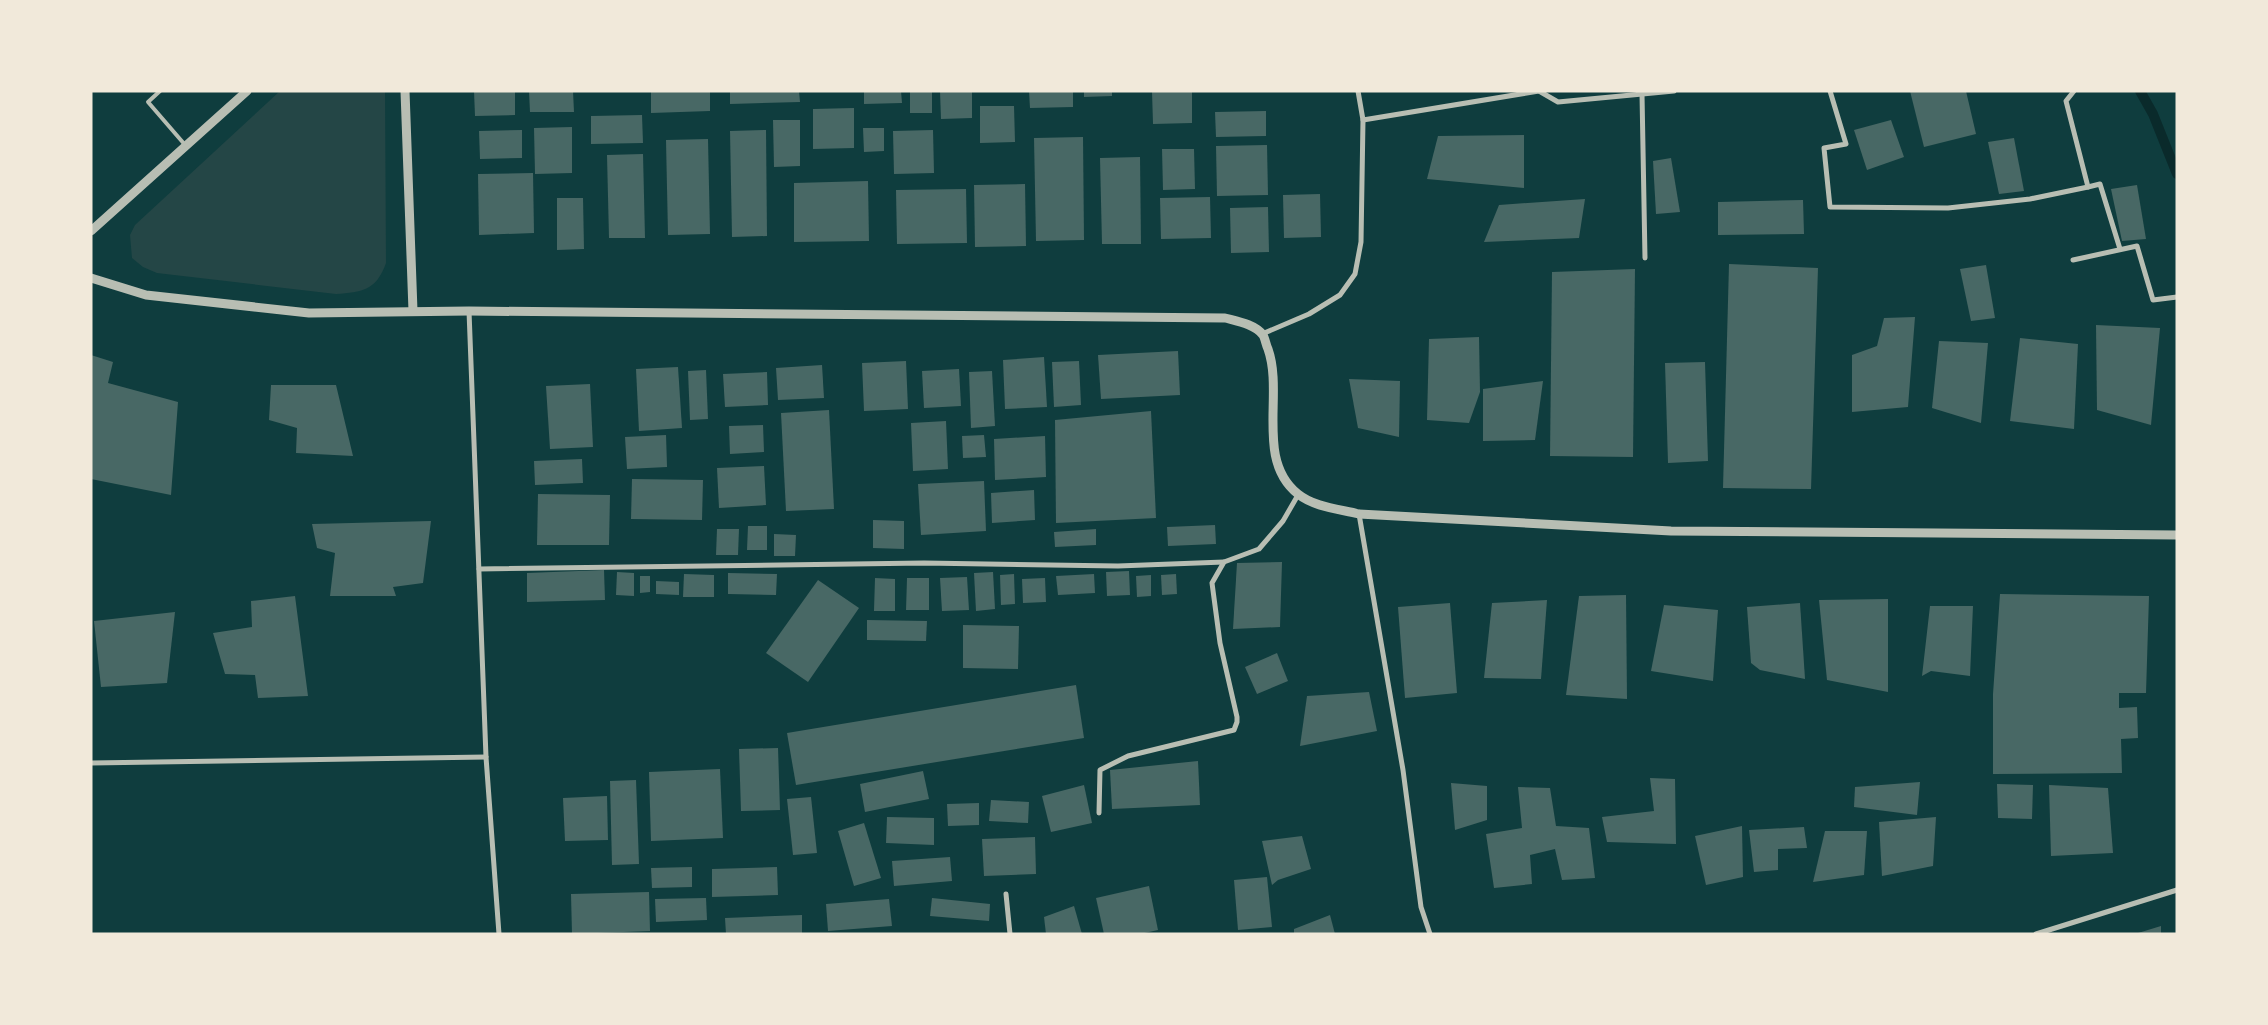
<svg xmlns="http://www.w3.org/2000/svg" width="2268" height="1025" font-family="Arial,sans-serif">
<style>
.green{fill:#244646}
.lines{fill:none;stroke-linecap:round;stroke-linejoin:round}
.stream{stroke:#0a2a2b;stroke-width:10}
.building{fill:#486865}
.service{stroke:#b8beb3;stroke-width:4}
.minor{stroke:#b8beb3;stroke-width:5}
.tertiary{stroke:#b8beb3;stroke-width:9}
</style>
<rect width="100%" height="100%" fill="#0f3d3e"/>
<path class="green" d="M280,91H385L386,263C376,291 362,292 336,294L157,273L143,267L132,258L130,235L135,225Z"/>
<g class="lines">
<path class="stream" d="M2140,91L2153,114L2177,174"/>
</g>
<g class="building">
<path d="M474,91H515V115L475,116Z"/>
<path d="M529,91H573L574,112H530Z"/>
<path d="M651,91H710V111L651,113Z"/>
<path d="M730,91H799L800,102L730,104Z"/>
<path d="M864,91H901L902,103L864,104Z"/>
<rect x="910" y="91" width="22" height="22"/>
<path d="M940,91H972V118L941,119Z"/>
<path d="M1029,91H1073V107L1030,108Z"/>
<path d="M1084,91H1112V96L1084,97Z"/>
<path d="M1152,91H1192V123L1153,124Z"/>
<path d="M1910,91H1966L1976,134L1924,147Z"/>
<path d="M980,106H1014L1015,142L980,143Z"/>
<path d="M854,108V148L813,149V109Z"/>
<path d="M1266,111V136L1216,137L1215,112Z"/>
<path d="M642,115L643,143L591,144V116Z"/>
<path d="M773,120H800V166L774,167Z"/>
<path d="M1891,120L1904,157L1867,170L1854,130Z"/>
<path d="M572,127V173L535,174L534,128Z"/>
<path d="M863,128H884V151L864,152Z"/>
<path d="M522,130V158L480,159L479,131Z"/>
<path d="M766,130L767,236L732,237L730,131Z"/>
<path d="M933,130L934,173L894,174L893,131Z"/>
<path d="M1524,135V188L1427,179L1438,136Z"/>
<path d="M1083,137L1084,240L1036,241L1034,138Z"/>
<path d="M2014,138L2024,191L1999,194L1988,142Z"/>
<path d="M708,139L710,234L668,235L666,140Z"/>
<path d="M1267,145L1268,195L1217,196L1216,146Z"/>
<path d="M1162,149H1194L1195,189L1163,190Z"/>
<path d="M643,154L645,238H609L607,155Z"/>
<path d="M1140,157L1141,244H1102L1100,158Z"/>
<path d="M1671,158L1680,212L1656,214L1653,161Z"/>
<path d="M533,173L534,233L479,235L478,174Z"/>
<path d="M868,181L869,241L794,242V183Z"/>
<path d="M1025,184L1026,246L975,247L974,185Z"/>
<path d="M2137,185L2146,239L2122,241L2111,189Z"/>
<path d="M966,189L967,243L897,244L896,190Z"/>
<path d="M1320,194L1321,237L1284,238L1283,195Z"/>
<path d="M1210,197L1211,238L1161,239L1160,198Z"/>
<path d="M557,198H583L584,249L557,250Z"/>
<path d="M1585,199L1579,238L1484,242L1499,205Z"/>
<path d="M1803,200L1804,234L1718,235V202Z"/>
<path d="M1268,207L1269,252L1231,253L1230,208Z"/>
<path d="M1729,264L1818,268L1811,489L1723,488Z"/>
<path d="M1986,265L1995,318L1971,321L1960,269Z"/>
<path d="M1635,269L1633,457L1550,456L1552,272Z"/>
<path d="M1915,317L1908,407L1852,412V355L1877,346L1884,318Z"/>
<path d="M2096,325L2160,328L2151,425L2097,410Z"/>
<path d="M1479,337L1480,392L1469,423L1427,420L1429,339Z"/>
<path d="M2020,338L2078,344L2074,429L2010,421Z"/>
<path d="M1939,341L1988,343L1981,423L1932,408Z"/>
<path d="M1178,351L1180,395L1101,399L1098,355Z"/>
<path d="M91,355L113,362L108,383L178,402L171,495L91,479Z"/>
<path d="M1044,357L1047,407L1005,409L1003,360Z"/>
<path d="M906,361L908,409L864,411L862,363Z"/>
<path d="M1079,361L1081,405L1054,407L1052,362Z"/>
<path d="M1705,362L1708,461L1668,463L1665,363Z"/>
<path d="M822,365L824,398L778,400L776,368Z"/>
<path d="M678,367L682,428L639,431L636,369Z"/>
<path d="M959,369L961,406L924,408L922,371Z"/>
<path d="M706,370L708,419L690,420L688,371Z"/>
<path d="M992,371L995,426L971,428L969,372Z"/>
<path d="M767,372L768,405L725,407L723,374Z"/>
<path d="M1349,379L1400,381L1399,437L1358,428Z"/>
<path d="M1543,381L1535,440L1483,441V389Z"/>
<path d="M590,384L593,447L550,449L546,386Z"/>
<path d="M271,385H336L353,456L296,453L297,428L269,420Z"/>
<path d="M829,410L834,509L786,511L781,413Z"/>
<path d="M1151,411L1156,518L1056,523L1055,420Z"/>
<path d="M946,421L948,469L913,471L911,423Z"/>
<path d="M763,425L764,452L730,454L729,426Z"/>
<path d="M666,435L667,467L627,469L625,437Z"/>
<path d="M984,435L986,457L963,458L962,436Z"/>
<path d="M1045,436L1046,477L995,480L994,439Z"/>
<path d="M582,459L583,483L535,485L534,461Z"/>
<path d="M764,466L766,505L719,508L717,468Z"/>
<path d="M632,479L703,480L702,520L631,519Z"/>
<path d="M984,481L986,531L921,535L918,484Z"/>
<path d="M1034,490L1035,520L992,523L991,493Z"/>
<path d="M538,494L610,495L609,545H537Z"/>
<path d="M873,520L904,521V549L873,548Z"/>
<path d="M431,521L423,583L393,587L396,596H330L335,553L317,548L312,524Z"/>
<path d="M1215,525L1216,544L1168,546L1167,527Z"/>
<path d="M748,526H767V550H747Z"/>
<path d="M717,529H739L738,555H716Z"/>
<path d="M1096,529V545L1055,547L1054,532Z"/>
<path d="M774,534L796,535L795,556H774Z"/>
<path d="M1282,562L1280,627L1233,629L1237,563Z"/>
<path d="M604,570L605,600L527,602V573Z"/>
<path d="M1129,571L1130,595L1107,596L1106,572Z"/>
<path d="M617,572L634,573V596L616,595Z"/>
<path d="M993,572L995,609L976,611L974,573Z"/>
<path d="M728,573L777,574L776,595L728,594Z"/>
<path d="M684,574L714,575V597H683Z"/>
<path d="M1014,574L1015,604L1001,605L1000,575Z"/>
<path d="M1094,574L1095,593L1058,595L1056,576Z"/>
<path d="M1176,574L1177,594L1162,595L1161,575Z"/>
<path d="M1151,575V596L1137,597L1136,576Z"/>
<path d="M640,576H650V592L640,593Z"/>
<path d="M967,577L969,610L942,611L940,578Z"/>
<path d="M875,578L895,579V611H874Z"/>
<path d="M907,578H929V610H906Z"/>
<path d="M1045,578L1046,602L1023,603L1022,579Z"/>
<path d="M818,580L859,608L808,682L766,653Z"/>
<path d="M656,581L679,582V595L656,594Z"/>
<path d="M2000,594L2149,596L2146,693H2119V708L2137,707L2138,738L2121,739L2122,773L1993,774V694Z"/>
<path d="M1626,595L1627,699L1566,695L1579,596Z"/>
<path d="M295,596L308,696L258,698L255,675L225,674L213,633L252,627L251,601Z"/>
<path d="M1888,599V692L1827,680L1819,600Z"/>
<path d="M1547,600L1541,679L1484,678L1492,603Z"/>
<path d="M1450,603L1457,693L1405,698L1398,607Z"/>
<path d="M1800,603L1805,679L1760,670L1751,663L1747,607Z"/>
<path d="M1664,605L1718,610L1713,681L1651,671Z"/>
<path d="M1930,606H1973L1970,676L1931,671L1922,676Z"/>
<path d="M175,612L167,683L101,687L94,621Z"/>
<path d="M867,620L927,621L926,641L867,640Z"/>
<path d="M963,625L1019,626L1018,669L963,668Z"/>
<path d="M1277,653L1288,681L1257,694L1245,667Z"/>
<path d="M1076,685L1084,738L796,785L787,733Z"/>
<path d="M1369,692L1377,731L1300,746L1307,696Z"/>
<path d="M778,748L780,810L741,811L739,749Z"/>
<path d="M1198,761L1200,805L1112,809L1110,770Z"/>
<path d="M720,769L723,838L651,841L649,772Z"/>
<path d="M923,771L929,799L865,812L860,784Z"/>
<path d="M1650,778L1675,779L1676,844L1607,842L1602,817L1654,811Z"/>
<path d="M636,780L639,864L612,865L610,781Z"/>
<path d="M1920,782L1917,815L1854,807L1855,787Z"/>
<path d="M1451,783L1487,786V820L1455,830Z"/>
<path d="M1997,784L2033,785L2032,819L1998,818Z"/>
<path d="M1084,785L1092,823L1051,832L1042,796Z"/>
<path d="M2049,785L2108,788L2113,853L2051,856Z"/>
<path d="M1518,787L1550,788L1556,826L1589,828L1595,878L1562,880L1555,849L1530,855L1532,884L1494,888L1486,834L1522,828Z"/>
<path d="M607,796L608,840L565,841L563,798Z"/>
<path d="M811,797L817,853L793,855L787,799Z"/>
<path d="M991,800L1029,802L1028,823L989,821Z"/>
<path d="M979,803V825L948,826L947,804Z"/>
<path d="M887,817L934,818V845L886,843Z"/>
<path d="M1936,817L1933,866L1882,876L1879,822Z"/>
<path d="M864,823L881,878L854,886L838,831Z"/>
<path d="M1742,826L1743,877L1706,885L1695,836Z"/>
<path d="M1804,827L1807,848L1778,849V870L1754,872L1749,830Z"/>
<path d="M1825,831H1867L1864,875L1813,882Z"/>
<path d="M1302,836L1311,869L1278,880L1272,885L1262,841Z"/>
<path d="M1035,837L1036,874L984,876L982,839Z"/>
<path d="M950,857L952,881L894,886L892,861Z"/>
<path d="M692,867V887L652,888L651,868Z"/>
<path d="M777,867L778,895L712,897V869Z"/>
<path d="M1267,877L1272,927L1238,930L1234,880Z"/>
<path d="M1149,886L1158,930L1140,934H1104L1096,898Z"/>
<path d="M649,892L650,931L572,934L571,894Z"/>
<path d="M706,898L707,920L656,922L655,899Z"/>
<path d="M932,898L990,904L989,921L930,916Z"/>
<path d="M889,899L892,926L828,931L826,904Z"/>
<path d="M1074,906L1082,934H1046L1044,917Z"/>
<path d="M802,915V934H726L725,918Z"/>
<path d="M1330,915L1335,934H1294V929Z"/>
<path d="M2161,926V934H2138V933Z"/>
</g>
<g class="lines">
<path class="service" d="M160,91L148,102L186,146"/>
<g class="minor">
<path d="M1539,91L1558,102L1674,91"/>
<path d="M1830,91L1846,144L1824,148L1830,207L1948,208L2030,199L2088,187"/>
<path d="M2074,91L2066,101L2088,187L2100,184L2120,249"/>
<path d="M1642,94L1645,258"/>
<path d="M1363,120L1539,91"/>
<path d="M2073,260L2137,246L2153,300L2177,297"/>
<path d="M469,311L486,757L499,934"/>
<path d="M1262,334L1309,314L1340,295L1355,274L1361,242L1363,120L1358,91"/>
<path d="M1359,514L1403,770L1421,907L1430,934"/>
<path d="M479,569L924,563L1118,566L1224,562"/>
<path d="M91,763L486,757"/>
<path d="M1099,813L1100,770L1128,756L1234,730L1237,722V717L1220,643L1212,583L1224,562L1259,549L1283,521L1298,495"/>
<path d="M1006,894L1010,934"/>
<path d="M2036,934L2177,890"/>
</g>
<g class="tertiary">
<path d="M405,91L413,311"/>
<path d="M91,231L247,91"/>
<path d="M91,278L146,295L309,313L469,311L1225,318C1236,321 1255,324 1263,335C1265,338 1266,345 1268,349C1284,394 1255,460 1298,494C1314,507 1339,509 1359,514L1671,531L2177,535"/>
</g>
</g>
<rect width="2268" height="1025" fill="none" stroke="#f1e9da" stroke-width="185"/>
</svg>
